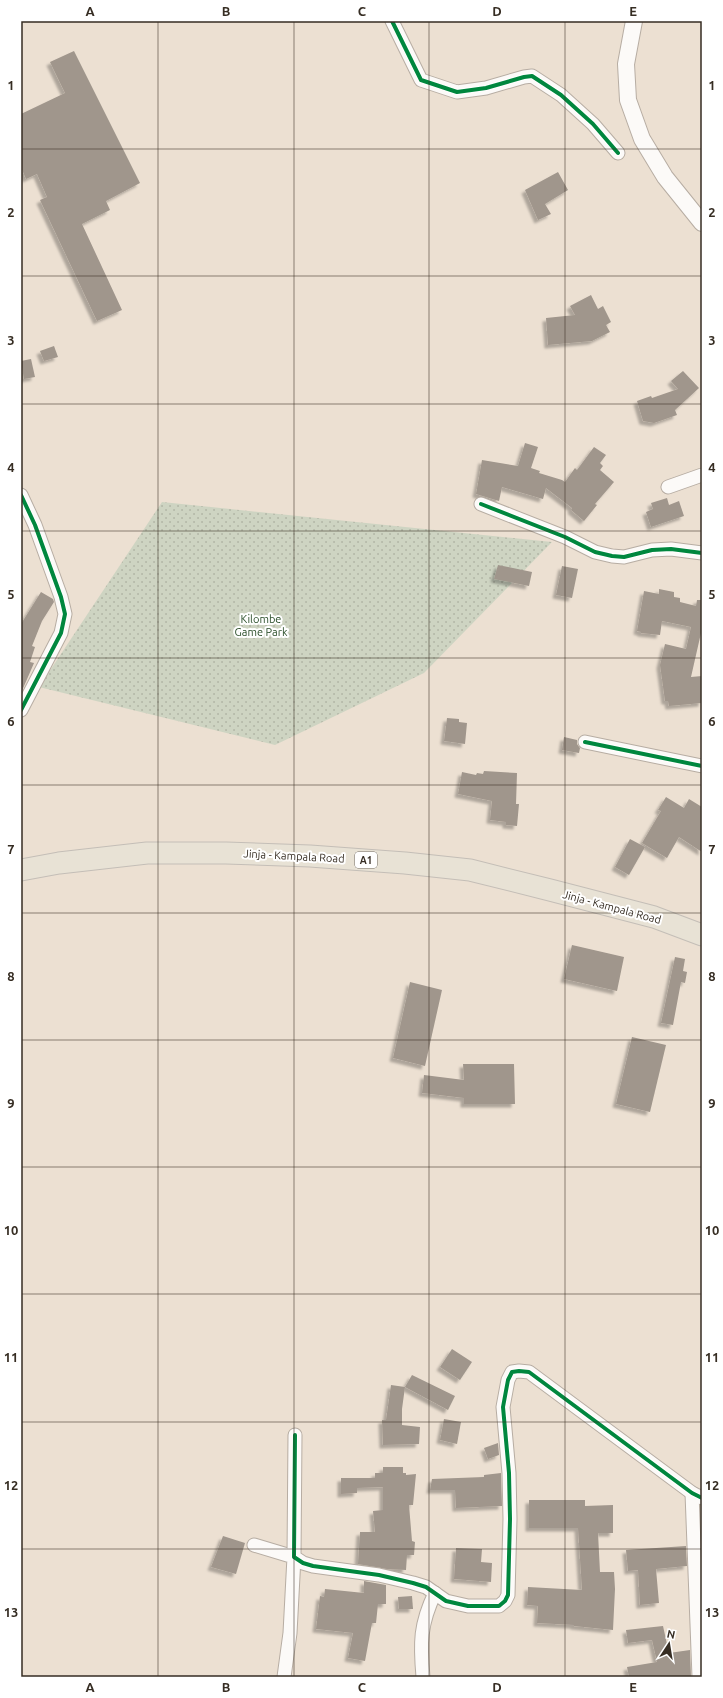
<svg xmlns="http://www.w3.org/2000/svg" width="723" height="1698" font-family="Ubuntu,sans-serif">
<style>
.grass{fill:url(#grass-dots)}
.building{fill:#a0968c;filter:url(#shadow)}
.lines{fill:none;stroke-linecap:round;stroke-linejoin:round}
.minor-casing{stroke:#b7ada3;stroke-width:15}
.tertiary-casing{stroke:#b7ada3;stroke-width:18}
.trunk-casing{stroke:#c4beb7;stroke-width:23}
.minor{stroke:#fcfaf8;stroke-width:13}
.tertiary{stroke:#fcfaf8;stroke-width:16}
.trunk{stroke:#e8e2d5;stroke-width:21}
.cycleway-casing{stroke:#fff;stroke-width:6}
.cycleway{stroke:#00873e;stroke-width:4}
.grid{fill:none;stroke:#362d23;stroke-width:1;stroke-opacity:0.55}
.labels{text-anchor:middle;stroke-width:4;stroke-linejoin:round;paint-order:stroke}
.shield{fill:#fff;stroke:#726c65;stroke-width:1}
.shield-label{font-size:10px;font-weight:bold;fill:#362d23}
.park-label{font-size:11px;fill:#284c27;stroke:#fff}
.street-label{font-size:11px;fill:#362d23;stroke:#fff}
.neatline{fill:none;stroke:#362d23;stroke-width:1.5}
.grid-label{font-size:13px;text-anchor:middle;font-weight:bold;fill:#362d23}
</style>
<defs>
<pattern id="grass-dots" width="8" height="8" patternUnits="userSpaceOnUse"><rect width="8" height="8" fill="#ced4c2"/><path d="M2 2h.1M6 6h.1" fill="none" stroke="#b2b6a6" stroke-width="1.8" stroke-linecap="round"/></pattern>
<filter id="shadow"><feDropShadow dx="-3.5" dy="3.5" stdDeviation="1" flood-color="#0004"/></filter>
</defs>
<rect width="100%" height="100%" fill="#ece0d2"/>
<path class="grass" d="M162,502L552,542L424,673L275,745L39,687Z"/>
<g class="building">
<path d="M74,51L140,183L106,201L110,210L82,224L122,310L97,321L40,200L47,197L37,174L26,179L21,167V114L65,93L50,62Z"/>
<path d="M558,172L568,190L545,204L551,214L538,220L525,190Z"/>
<path d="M591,295L598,309L603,306L611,322L606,325L610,332L592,341L548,345L546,318L575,315L570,306Z"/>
<path d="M54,346L58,357L44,361L40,351Z"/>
<path d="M31,359L35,377L24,379L21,361Z"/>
<path d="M683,371L699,388L675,410L677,415L654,423L643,421L637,401L651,396L652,398L678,389L671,381Z"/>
<path d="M525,443L538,447L531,468L540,471L539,473L562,480L565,482L575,468L577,470L594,447L606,455L600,463L603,466L600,470L614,482L595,504L597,505L584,521L571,510L572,508L546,488L543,499L502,487L499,501L476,494L482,460L518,466Z"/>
<path d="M667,498L669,505L679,501L684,516L651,527L646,512L653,509L651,503Z"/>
<path d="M498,565L532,572L529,586L494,579Z"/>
<path d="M562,566L578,569L572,598L556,595Z"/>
<path d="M659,589L674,592V597L680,598V602L696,606L697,600H702V633H701L691,677L702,676V703L669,706L668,701H665L660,665L665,644L686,649L691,627L662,621L660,635L641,633V632L637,631L644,591L659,594Z"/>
<path d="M41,592L53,599L54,602L42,621L32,646L35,647L30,662L34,663L21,693V624Z"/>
<path d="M447,718L459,719V722L467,723L465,744L444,741Z"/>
<path d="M564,737L577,740V744L580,748L579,753L562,750Z"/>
<path d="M484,771L517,773L516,804H519L517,826L506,825V822L490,820L492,801L458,794L462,772L476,775L477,773L483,774Z"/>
<path d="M666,797L684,808L689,799L702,807V852L679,837L667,858L642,843L661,811L658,810Z"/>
<path d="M630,839L645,847L629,875L615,867Z"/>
<path d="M572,945L624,957L617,991L564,979Z"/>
<path d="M675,957L685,959L683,971L687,972L685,983L681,982L673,1025L661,1023Z"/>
<path d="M410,982L442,990L425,1066L393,1058Z"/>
<path d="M632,1037L666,1045L650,1112L616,1104Z"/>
<path d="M463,1064H514L515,1104H464V1098L422,1093L424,1075L464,1080Z"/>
<path d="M452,1349L472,1362L460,1380L440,1367Z"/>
<path d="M412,1375L455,1396L448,1410L405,1387Z"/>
<path d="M391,1385L405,1387L402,1409V1425L420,1427L419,1444L383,1445L382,1420H386Z"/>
<path d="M444,1419L461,1422L457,1444L440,1440Z"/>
<path d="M498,1443L499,1455L488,1459L484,1448Z"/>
<path d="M383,1467H403V1473H406V1475L416,1474L413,1505H409L412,1541L415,1542L414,1555H407L406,1570L387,1569L358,1564L360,1532H375L373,1511L383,1510V1487L357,1488V1493L341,1494V1478H375V1473H383Z"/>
<path d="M501,1473L502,1506L456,1508L455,1490H430L432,1479L484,1477V1475Z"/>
<path d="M529,1500H585V1506L613,1505V1533H598L600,1572H614L615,1589L613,1630L574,1626V1625L537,1623L538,1606L527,1605L528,1587L582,1590L578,1528H529Z"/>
<path d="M223,1536L245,1543L236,1574L211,1567Z"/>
<path d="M686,1546L687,1566L656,1569L659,1603L640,1605L638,1570L628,1571L626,1550Z"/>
<path d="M456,1548L482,1549L481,1562L492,1563L491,1582L454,1579Z"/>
<path d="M364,1581L386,1585V1604H378L376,1623H372L365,1661L348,1658L353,1633L316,1629L320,1596L324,1597L325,1589L364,1593Z"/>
<path d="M412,1596L413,1609H399L398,1597Z"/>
<path d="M663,1626L669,1653L690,1650L691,1677H629L627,1667L657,1662L652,1640L628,1643L626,1630Z"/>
</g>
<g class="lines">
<g class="minor-casing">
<g id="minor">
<path d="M392,21L421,80L457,92L486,88L524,77L532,76L561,95L593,124L618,153"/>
<path d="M668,487L702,475"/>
<path d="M21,495L35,525L61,597L65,614L61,633L21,710"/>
<path d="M481,504L565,537L595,552L612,556L624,557L652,550L671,549L702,553"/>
<path d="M585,742L702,766"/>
<path d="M295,1435L294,1557L303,1563L313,1566L379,1575L413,1583L426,1587L446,1601L468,1606H499L505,1601L508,1595L510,1519L509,1473L503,1407L508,1380L512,1372L519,1371L529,1372L692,1493L702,1498"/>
<path d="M692,1493L699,1677"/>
<path d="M254,1545L294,1557L290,1633L284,1677"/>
<path d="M423,1677C420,1643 420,1624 435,1593"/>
</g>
</g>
<g class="tertiary-casing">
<path id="tertiary" d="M634,21L626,64L628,100L642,139L665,177L702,223"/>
</g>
<g class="trunk-casing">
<path id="trunk" d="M21,870L59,863L147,853H226L310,856L405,863L470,870L550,890L654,917L702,935"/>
</g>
<use href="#minor" class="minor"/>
<use href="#tertiary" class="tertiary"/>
<use href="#trunk" class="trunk"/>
<g class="cycleway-casing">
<g id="cycleway">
<path d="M392,21L421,80L457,92L486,88L524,77L532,76L561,95L593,124L618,153"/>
<path d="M21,495L35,525L61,597L65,614L61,633L21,710"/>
<path d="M481,504L565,537L595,552L612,556L624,557L652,550L671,549L702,553"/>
<path d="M585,742L702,766"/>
<path d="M295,1435L294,1557L303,1563L313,1566L379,1575L413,1583L426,1587L446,1601L468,1606H499L505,1601L508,1595L510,1519L509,1473L503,1407L508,1380L512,1372L519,1371L529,1372L692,1493L702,1498"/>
</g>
</g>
<use href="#cycleway" class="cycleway"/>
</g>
<path class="grid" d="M158,21V1677M294,21V1677M429,21V1677M565,21V1677M21,149H702M21,276H702M21,404H702M21,531H702M21,658H702M21,785H702M21,913H702M21,1040H702M21,1167H702M21,1294H702M21,1422H702M21,1549H702"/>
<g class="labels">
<rect class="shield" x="355" y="852" width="22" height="16" rx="3"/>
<g class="shield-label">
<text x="366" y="864">A1</text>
</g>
<g class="park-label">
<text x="261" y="623">Kilombe<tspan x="261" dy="13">Game Park</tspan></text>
</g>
<g class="street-label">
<text transform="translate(294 856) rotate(3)" y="4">Jinja - Kampala Road</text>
<text transform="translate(612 907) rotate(15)" y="4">Jinja - Kampala Road</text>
</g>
</g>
<rect width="723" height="1698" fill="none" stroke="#ffffff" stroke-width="44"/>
<g transform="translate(669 1644) rotate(12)" stroke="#ffffff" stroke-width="3" paint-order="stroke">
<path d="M0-3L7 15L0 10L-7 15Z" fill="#362d23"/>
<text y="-6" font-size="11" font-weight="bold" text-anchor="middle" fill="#362d23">N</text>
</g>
<rect x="22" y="22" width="679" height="1654" class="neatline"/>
<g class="grid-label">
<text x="90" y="16">A</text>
<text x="226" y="16">B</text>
<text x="362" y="16">C</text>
<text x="497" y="16">D</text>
<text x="633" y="16">E</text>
<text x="11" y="90">1</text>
<text x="712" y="90">1</text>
<text x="11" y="217">2</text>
<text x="712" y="217">2</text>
<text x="11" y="345">3</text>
<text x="712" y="345">3</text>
<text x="11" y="472">4</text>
<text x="712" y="472">4</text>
<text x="11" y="599">5</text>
<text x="712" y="599">5</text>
<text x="11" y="726">6</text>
<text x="712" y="726">6</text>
<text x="11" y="854">7</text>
<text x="712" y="854">7</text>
<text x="11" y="981">8</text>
<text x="712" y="981">8</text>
<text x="11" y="1108">9</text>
<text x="712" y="1108">9</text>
<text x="11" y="1235">10</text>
<text x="712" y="1235">10</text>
<text x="11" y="1362">11</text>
<text x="712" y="1362">11</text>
<text x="11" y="1490">12</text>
<text x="712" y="1490">12</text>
<text x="11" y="1617">13</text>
<text x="712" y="1617">13</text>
<text x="90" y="1692">A</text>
<text x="226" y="1692">B</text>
<text x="362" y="1692">C</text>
<text x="497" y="1692">D</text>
<text x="633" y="1692">E</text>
</g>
</svg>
